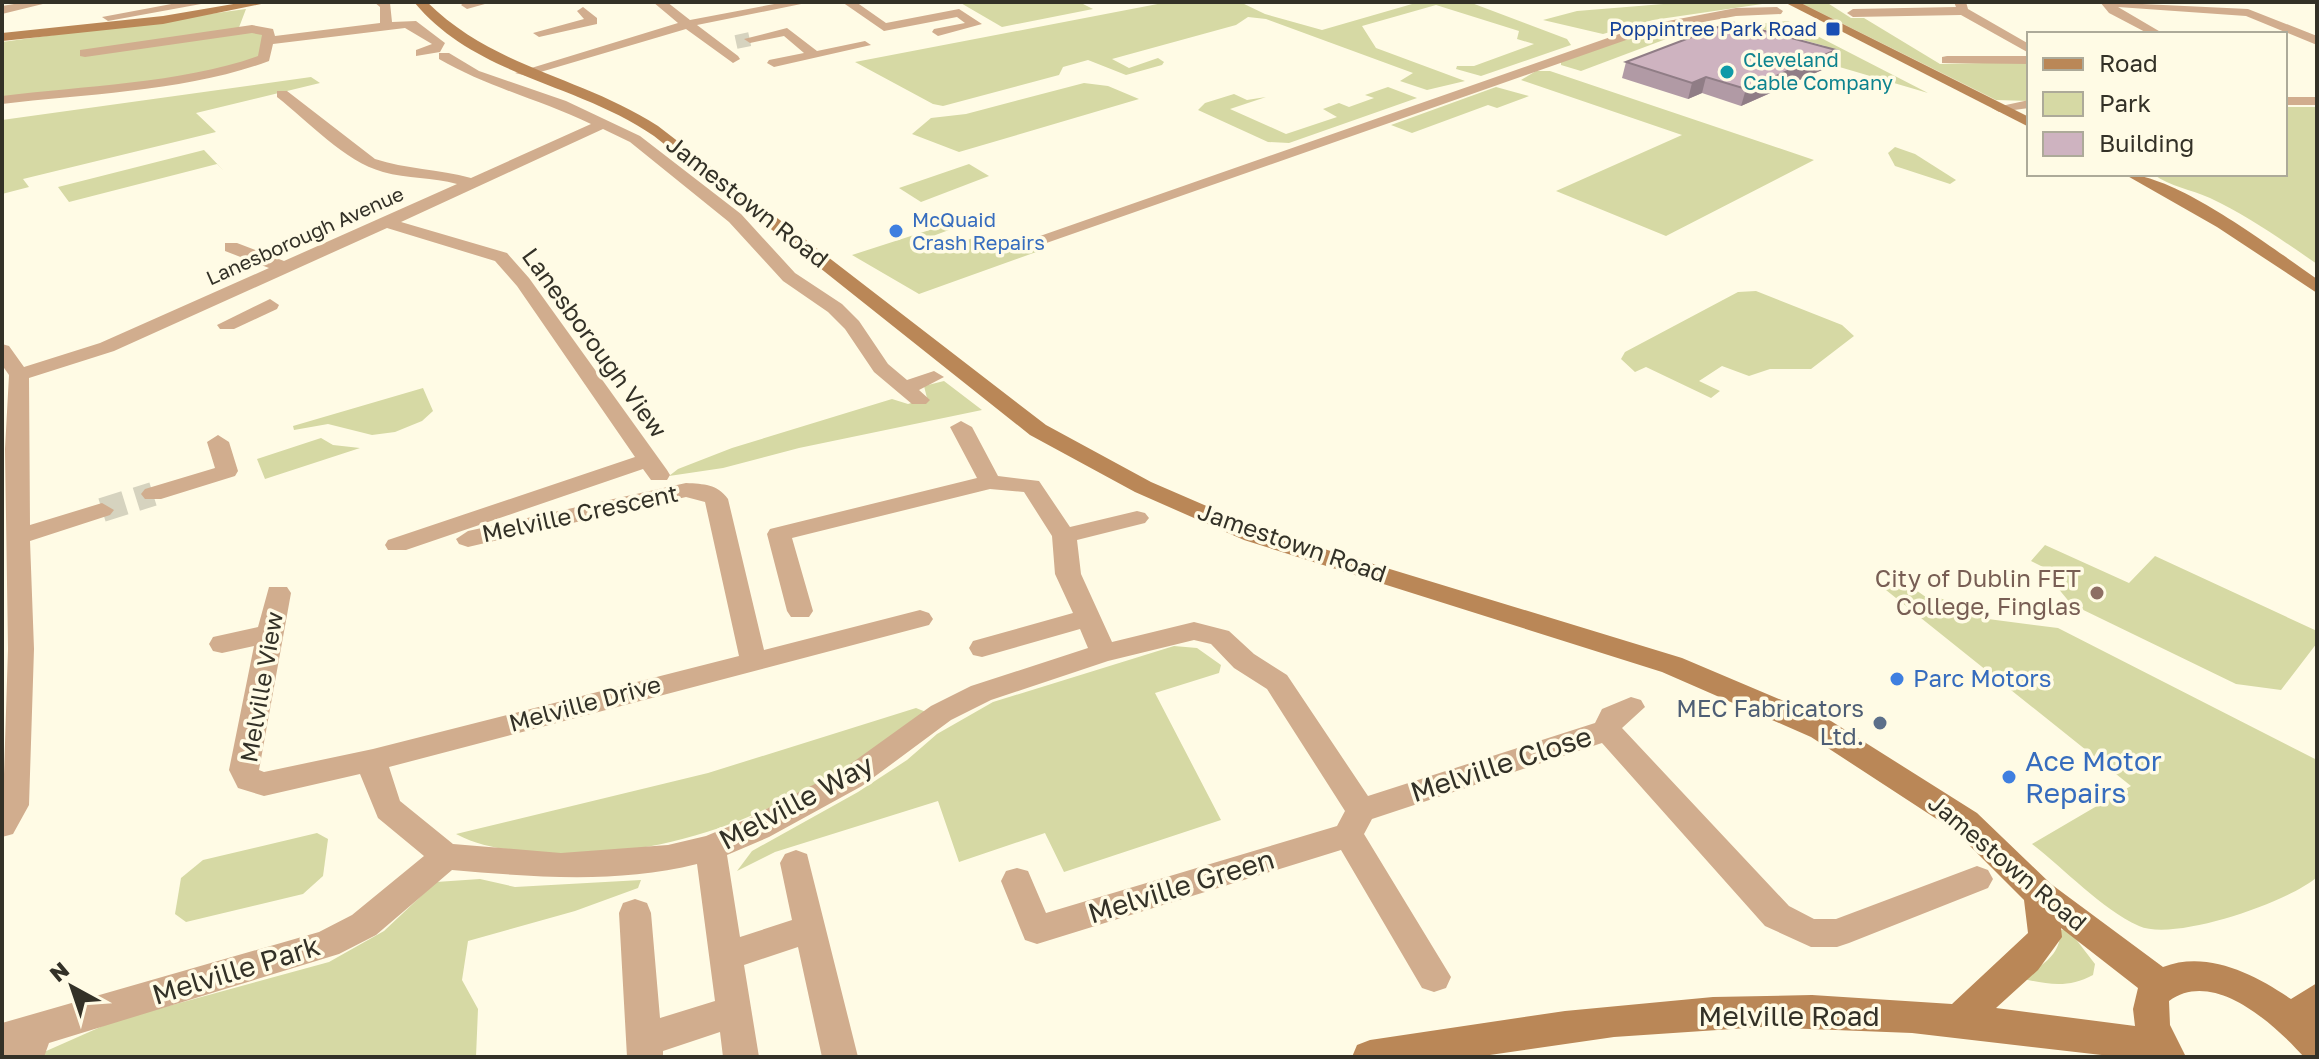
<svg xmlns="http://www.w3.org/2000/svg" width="2319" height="1059" font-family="'Golos Text',sans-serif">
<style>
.green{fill:#d6d9a4}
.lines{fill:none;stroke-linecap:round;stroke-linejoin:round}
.street-tunnel-far1{stroke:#d6d3bf;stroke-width:14;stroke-dasharray:14 7;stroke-linecap:butt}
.street-tunnel{stroke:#d6d3bf;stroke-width:24;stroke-dasharray:24 12;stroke-linecap:butt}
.street{fill:#d1ad8e;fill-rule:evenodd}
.secondary{fill:#ba8757;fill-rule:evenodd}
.wall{fill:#b19aa5}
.shaded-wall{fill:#907d86}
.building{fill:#ceb3c0;stroke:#907d86;stroke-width:2}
.transit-dot{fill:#1a4fb4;stroke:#fffbe5;stroke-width:3}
.culture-dot{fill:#0f9aa8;stroke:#fffbe5;stroke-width:3}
.shop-dot{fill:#3f7fe0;stroke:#fffbe5;stroke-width:3}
.education-dot{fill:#8d6e63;stroke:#fffbe5;stroke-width:3}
.service-dot{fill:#5c6f8a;stroke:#fffbe5;stroke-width:3}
.labels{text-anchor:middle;stroke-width:7;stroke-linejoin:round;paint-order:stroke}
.far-transit-label{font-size:20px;fill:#164399;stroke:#fffbe5;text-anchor:end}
.far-culture-label{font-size:20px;fill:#0d838f;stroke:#fffbe5;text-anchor:start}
.far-shop-label{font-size:20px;fill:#366cbe;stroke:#fffbe5;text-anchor:start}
.far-street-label{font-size:20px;fill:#333127;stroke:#fffbe5}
.street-label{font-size:24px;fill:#333127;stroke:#fffbe5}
.education-label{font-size:24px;fill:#785e54;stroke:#fffbe5;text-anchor:end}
.shop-label{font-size:24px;fill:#366cbe;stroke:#fffbe5;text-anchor:start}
.service-label{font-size:24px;fill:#4e5e75;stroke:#fffbe5;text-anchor:end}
.near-shop-label{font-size:28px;fill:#366cbe;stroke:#fffbe5;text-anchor:start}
.near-street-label{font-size:28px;fill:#333127;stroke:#fffbe5}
</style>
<rect width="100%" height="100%" fill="#fffbe5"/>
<g class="green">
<path d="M959,2H1079L1093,9L1002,27Z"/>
<path d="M1168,2H1240L1265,14L1322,30L1419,2H1469L1567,39L1571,45L1481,76L1456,69L1457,66H1474L1534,44L1517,39L1519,31L1436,5L1362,26L1376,48L1465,81L1427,90L1400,81L1413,73L1266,19L1248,17L1236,25L1112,59L1129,68L1158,58L1164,62L1162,65L1126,75L1088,60L1063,67L1059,75L943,106L933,104L855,62Z"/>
<path d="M1688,2L1769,3L1653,20L1603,34L1543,20L1577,11Z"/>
<path d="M1799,2H1826L1851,18H1864L1940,64L2029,62V101L1996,100Z"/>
<path d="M246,9L238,30L264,29V58L245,65L162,80L2,100V42Z"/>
<path d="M1696,21L1706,24L1581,71L1561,65V62L1641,33Z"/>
<path d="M1788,21L1928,93L1802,56L1828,52L1825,46L1748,25Z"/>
<path d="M1536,71H1550L1814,160L1666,236L1556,191L1682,135L1521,80Z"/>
<path d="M311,77L320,83L196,113L216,132L23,179L29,187L2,194V120Z"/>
<path d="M1084,83L1108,86L1139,99L959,152L912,134L931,118L966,114Z"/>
<path d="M1388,87L1417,98L1289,143L1268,142L1198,110L1205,103L1234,94L1247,100L1266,97L1230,109L1286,134L1337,117L1323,109L1339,103L1349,107L1374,98L1365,95Z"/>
<path d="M1496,87L1529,96L1497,108L1488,105L1412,133L1391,125Z"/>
<path d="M2285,107H2317V264C2282,240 2248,216 2210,198C2190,189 2171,187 2153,174H2285Z"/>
<path d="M1895,147L1915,154L1956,180L1950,184L1895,166L1888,153Z"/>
<path d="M204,150L223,170L217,164L69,202L58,187Z"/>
<path d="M969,164L989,176L921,202L899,188Z"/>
<path d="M942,226L949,230L914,243L931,253L973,238L984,245L996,241L1004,246L1021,240L1039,251L919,294L852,255Z"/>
<path d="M1756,291L1842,325L1854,336L1811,369H1770L1749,376L1722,366L1699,381L1720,391L1711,398L1646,367L1635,372L1621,359L1625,352L1738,292Z"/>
<path d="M944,381L982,410L799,448L723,468L669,476L678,469L732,448L892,399L908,404L927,398L924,386Z"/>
<path d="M423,388L433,411L422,421L395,432L372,435L328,424L294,430L293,426Z"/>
<path d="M321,438L333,445L360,448L265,479L257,459Z"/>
<path d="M2045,545L2129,583L2155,556L2317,631V643L2281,690L2236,684L2071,604L2057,587V574L2031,561Z"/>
<path d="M1900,579L1933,602L1940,598L1988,619L2058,628L2317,760V877C2289,902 2175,942 2139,926C2100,908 2066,870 2032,844L2131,786L1881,586Z"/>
<path d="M1174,646L1197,648L1221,665L1219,673L1155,693L1221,820L1064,872L1045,833L959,862L938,801L775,852L737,871L752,851L858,792L907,760L937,734L993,702Z"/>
<path d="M916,708L931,714C813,794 686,865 538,852C506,849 485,849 456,834L708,773Z"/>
<path d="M317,833L328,839L323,876L303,894L186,922L175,914L181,878L203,860Z"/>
<path d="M480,879L515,887L641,880L638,888L575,911L468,941L462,980L478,1009L476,1057H42L44,1052L114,1021L329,962L384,931L436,882Z"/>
<path d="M2068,929L2095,964L2093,975C2067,989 2047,984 2019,978C2039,968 2062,956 2060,930Z"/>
</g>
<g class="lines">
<path class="street-tunnel-far1" d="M736,42L750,39"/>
<path class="street-tunnel" d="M102,510L153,494"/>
<g class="street">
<path d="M26,2H51L2,14V6Z"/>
<path d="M182,2H212L108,21L102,17Z"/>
<path d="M374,2L390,3L392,22L416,21L445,43L440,52L416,56V50L432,44L405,28L273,44L269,61C189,91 87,94 2,104V96C81,86 184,83 258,56L262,35L252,33L85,57L80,56V50L252,25L273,29L275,36L380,23V7Z"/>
<path d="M465,2H492L467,9L461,5Z"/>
<path d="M653,2H667L690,20L785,2H811L697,25L738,56L740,59L733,63L686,29L527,76L515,73L678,23Z"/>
<path d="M842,2H856L886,23L959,9L982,24L938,36L932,32L934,29L965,23L957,17L884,31Z"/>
<path d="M1954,2H1966L1968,9L2029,44V53L1961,15L1853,17L1847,13L1853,9L1956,7Z"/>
<path d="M2100,2L2248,9L2317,36V45L2246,16L2118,7L2164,34H2149L2109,13Z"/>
<path d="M583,7L597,18V24L539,37L533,33L584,19L577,11Z"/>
<path d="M1777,7L1783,11L1781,14L1736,16L1649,32L1035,247H1023L1020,243L1642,26L1736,8Z"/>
<path d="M787,28L817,51L865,41L871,45L774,67L767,63L769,60L804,53L784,36L750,43L744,39Z"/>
<path d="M439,53H449L479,71L566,101L640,136L741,214L795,273L842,304L859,321L888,364L907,380L934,371L944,377L919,390L930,400L926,404H912L874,372L845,329L828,312L783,281L729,222L630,142L603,129L401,222L507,253L529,278L667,470L670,475L667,480H651L643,469L406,550H388L385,545L388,540L635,457L517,286L495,261L387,228L114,351L29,378L30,525L102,503L114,510L110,515L30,541L34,649L29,805L13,834L2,837L8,649L5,449L9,375L2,365V344L9,346L24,367L100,343L269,268L225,251V243H237L284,261L457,184C433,177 407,179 383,172C344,161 309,122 277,97V91H287L375,159C405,169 439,169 471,178L591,124C541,100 487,87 439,59Z"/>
<path d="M1947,56H2029V64L1942,63V57Z"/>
<rect x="2285" y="97" width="32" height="8"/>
<path d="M2029,100V108L1999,112L1992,108Z"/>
<path d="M270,299L279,305L277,309L234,329H220L217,325Z"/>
<path d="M961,421L972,427L998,476L1039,481L1070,527L1137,511L1145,513L1149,518L1145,523L1077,540L1081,574L1112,642L1194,622L1229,631L1254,654L1287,675L1368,796L1595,723L1602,709L1631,697L1641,700L1645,707L1622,728L1789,906L1814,919H1836L1977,866L1988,870L1993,879L1988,888L1849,943L1837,947H1811L1765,926L1602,743L1372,819L1364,834L1451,977L1446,988L1434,992L1422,988L1341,850L1037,944L1025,940L1001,881L1006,871L1017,868L1028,871L1046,913L1337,826L1345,811L1267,689L1234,668L1211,644L1194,640L1108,661L991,700L951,720L862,786L769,837L727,855L740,937L792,920L780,863L785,854L796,850L807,854L858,1057H822L798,947L744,965L759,1057H723L720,1032L663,1051V1057H627L619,913L623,903L635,899L647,903L651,913L660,1018L715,1001L697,864C616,884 534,877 452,870L376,935L339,954L49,1043L44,1057H2V1023L319,932L352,915L424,856L378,818L360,774L264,796L238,788L229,770L254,646L222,653L213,651L209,644L213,637L258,627L269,587H287L291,593L259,770L264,772L373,749L739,656L705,502L686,497L468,547L459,544L456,539L468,531L686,483C704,484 717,484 728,499L764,650L920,610L929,613L933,619L929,625L389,767L400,801L453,844L561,853L668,845L706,836L747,819L842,770L931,706L971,686L1088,648L1080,629L982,657L973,655L969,648L973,641L1073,613L1055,574L1052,536L1024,492L990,489L792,538L813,611L809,617H791L787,611L767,534L770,529L977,478L950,427Z"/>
<path d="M218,435L229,442L238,471L235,476L161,499H145L141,494L145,489L215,468L207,442Z"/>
</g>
<g class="secondary">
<path d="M245,2H271L163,24L2,41V33L163,16Z"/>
<path d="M414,2H427C495,69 581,76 658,126L1046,425L1151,482L1262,530L1682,658L1831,721L1977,813L2051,884L2163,967C2207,950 2254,974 2291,999L2317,983V1057H2304C2275,1025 2214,968 2169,1001L2170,1025L2186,1057H2119L1912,1033L1762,1027L1614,1037L1476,1057H1352L1357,1045L1370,1040L1565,1011L1713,997L1812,995L1952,1004L2028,933L2024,900L1955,831L1811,737L1662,672L1244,540L1135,492L1030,435L654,136C578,83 476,77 414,2ZM2061,928L2138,988L2133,1009L2135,1026L1996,1008L2038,970L2062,937Z"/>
<path d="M1784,2H1799L2029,117V127Z"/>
<path d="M2124,174C2176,174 2272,248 2317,279V293L2217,227Z"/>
</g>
</g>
<path class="wall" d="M1626,62L1831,66L1741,106L1702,93L1688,99L1622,78Z"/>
<g class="shaded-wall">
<path d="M1836,50L1831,66L1741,106L1746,89Z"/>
<path d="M1706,77L1702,93L1688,99L1692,83Z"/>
</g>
<path class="building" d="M1731,22L1836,50L1746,89L1706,77L1692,83L1626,62Z"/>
<rect class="transit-dot" x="1825" y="21" width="16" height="16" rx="4"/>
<circle class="culture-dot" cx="1727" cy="72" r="8"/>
<g class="shop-dot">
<circle cx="896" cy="231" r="8"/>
<circle cx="1897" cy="679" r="8"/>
<circle cx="2009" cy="777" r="8"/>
</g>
<circle class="education-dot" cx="2097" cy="593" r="8"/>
<circle class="service-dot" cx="1880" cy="723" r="8"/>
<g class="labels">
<g class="far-transit-label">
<text x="1817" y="36">Poppintree Park Road</text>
</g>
<g class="far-culture-label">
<text x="1743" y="67">Cleveland<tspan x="1743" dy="23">Cable Company</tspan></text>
</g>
<g class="far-shop-label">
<text x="912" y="227">McQuaid<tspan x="912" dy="23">Crash Repairs</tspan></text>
</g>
<g class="far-street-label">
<text transform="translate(305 236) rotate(-24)" y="7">Lanesborough Avenue</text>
</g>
<g class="street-label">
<text transform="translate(747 202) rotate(38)" y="8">Jamestown Road</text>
<text transform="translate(594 343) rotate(54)" y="8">Lanesborough View</text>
<text transform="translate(580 514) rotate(-12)" y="8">Melville Crescent</text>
<text transform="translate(1292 543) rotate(19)" y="8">Jamestown Road</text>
<text transform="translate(262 687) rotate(-80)" y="8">Melville View</text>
<text transform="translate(585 704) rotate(-15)" y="8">Melville Drive</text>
<text transform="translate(2007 863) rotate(40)" y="8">Jamestown Road</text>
</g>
<g class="education-label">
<text x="2081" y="587">City of Dublin FET<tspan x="2081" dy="28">College, Finglas</tspan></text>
</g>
<g class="shop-label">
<text x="1913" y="687">Parc Motors</text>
</g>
<g class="service-label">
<text x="1864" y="717">MEC Fabricators<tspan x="1864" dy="28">Ltd.</tspan></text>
</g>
<g class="near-shop-label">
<text x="2025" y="771">Ace Motor<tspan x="2025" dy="32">Repairs</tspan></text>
</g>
<g class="near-street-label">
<text transform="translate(1501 764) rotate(-18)" y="10">Melville Close</text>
<text transform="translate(796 802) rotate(-28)" y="10">Melville Way</text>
<text transform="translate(1181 886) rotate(-17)" y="10">Melville Green</text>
<text transform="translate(236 970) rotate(-17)" y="10">Melville Park</text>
<text x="1789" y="1026">Melville Road</text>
</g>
</g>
<rect width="2319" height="1059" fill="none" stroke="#333127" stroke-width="8"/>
<rect x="2027" y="32" width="260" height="144" fill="#fffbe5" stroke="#adaa99" stroke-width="2"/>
<rect x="2043" y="58" width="40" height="12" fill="#ba8757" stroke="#adaa99" stroke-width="2"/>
<text x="2099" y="72" font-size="24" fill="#333127">Road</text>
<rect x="2043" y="92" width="40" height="24" fill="#d6d9a4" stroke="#adaa99" stroke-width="2"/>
<text x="2099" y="112" font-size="24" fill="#333127">Park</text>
<rect x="2043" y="132" width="40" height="24" fill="#ceb3c0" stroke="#adaa99" stroke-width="2"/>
<text x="2099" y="152" font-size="24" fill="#333127">Building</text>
<g transform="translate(72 987) rotate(320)" stroke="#fffbe5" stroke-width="6" paint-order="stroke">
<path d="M0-6L14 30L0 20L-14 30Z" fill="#333127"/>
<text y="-12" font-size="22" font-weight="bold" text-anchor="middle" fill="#333127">N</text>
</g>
</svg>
